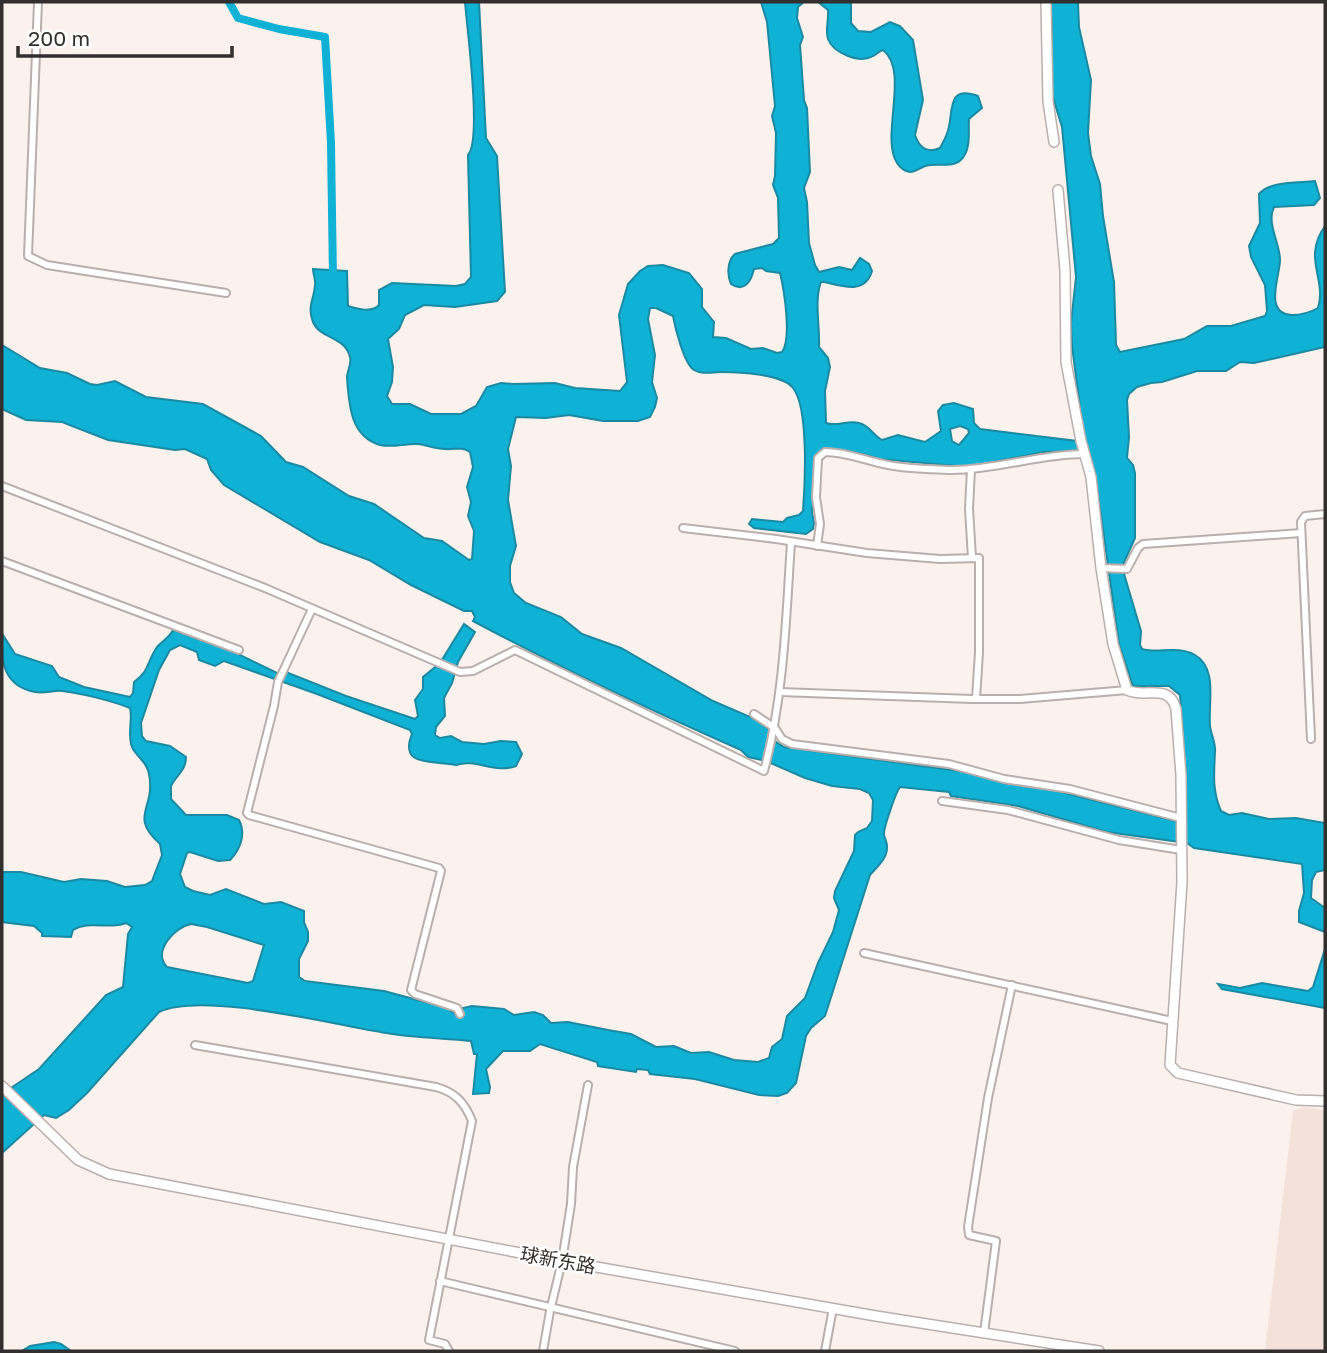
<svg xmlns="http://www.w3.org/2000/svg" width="1327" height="1353" font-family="'Golos Text','Noto Sans SC',sans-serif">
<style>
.built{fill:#f3e1da}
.water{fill:#0fb1d4;stroke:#1a8aa2;stroke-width:2;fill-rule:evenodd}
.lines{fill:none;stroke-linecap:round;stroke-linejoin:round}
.canal{stroke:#0fb1d4;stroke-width:8}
.street-casing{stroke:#b9afac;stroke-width:10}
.secondary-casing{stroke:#b9afac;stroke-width:12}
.street{stroke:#fff;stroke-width:6}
.secondary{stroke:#fff;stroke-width:9}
.labels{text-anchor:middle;stroke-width:5;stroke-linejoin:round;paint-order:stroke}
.street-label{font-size:19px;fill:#332f2e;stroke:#fff}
</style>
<rect width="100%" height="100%" fill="#fbf1ed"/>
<path class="built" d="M1303,1107L1325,1110V1351H1265L1293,1111Z"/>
<g class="water">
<path d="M465,2H479L486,138L497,156L505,292L497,301L455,307L424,305L405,315L399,329L388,339L393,367L392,382L387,396L392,404H410L431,414H461L476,406L487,387L501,383L513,384L555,383L575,388L620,391L627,382L619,315L628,284L640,271L648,266L663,265L689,273L702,289V307L714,322L713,337L726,338L751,349L763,348L777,353L782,352C792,339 784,289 780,273L766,271L762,268L754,269C751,281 745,293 731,284C727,275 727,261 735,254L773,244L779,238L778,198L773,185L775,176L776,133L772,116L775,106L767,22L761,2H804L798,7L797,18L803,37L800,45L804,100L807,108L810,172L804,188L807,202L809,243L815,265L819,272L839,267L852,270L860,258L869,264L872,271C865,295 842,286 824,282H821C814,300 820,327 819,347L828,358L830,367L825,391L826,423C836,427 848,420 859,423C869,425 873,435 882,440L898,435L925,442L941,431L938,411L943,405L954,403L973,409L974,423L980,429L1077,441L1079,451L1043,452L968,467L880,459L863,454L825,448L820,451L817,459L812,512L814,523L813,529L806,534L754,528L749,524L752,519L783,522L787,518L799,515L803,511C805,485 809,408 793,388C783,374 738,372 721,372C712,372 702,375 694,370C684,364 675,327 673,316L656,308H650L648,319L655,355L652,382L657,398L655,407L650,417L638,421H603L569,415L546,418L516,417L508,449L511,466L508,500L516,546L510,566V582L514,593L526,603L561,617L582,634L621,648L713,701L755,719L771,731L770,738L784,747L966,772L1004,783L1057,791L1183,823L1186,775L1180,695L1169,686H1133L1119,644L1095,473L1085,446L1072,346L1071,323L1076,277L1062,127L1052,94V19L1048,15V2H1078L1079,27L1091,80L1088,133L1091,156L1100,184L1103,216L1114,282L1116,345L1120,352L1184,339L1207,326H1231L1265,316L1267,311L1265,285L1251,257L1249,246L1260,223L1259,194C1270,181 1298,183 1315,181L1320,198L1314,205L1274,207C1266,223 1280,243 1280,260C1280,276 1263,314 1292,315C1301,315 1309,313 1318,308C1327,279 1302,258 1325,226V347L1254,363L1240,362L1226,371H1197L1162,382L1151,383L1137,387L1129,394L1127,400L1129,437L1127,458L1133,465L1135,473V538L1122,567L1141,631L1140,645L1142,649C1159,654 1177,645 1195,655C1218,668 1208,703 1210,726C1211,735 1216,743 1215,752C1214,773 1212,791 1221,811L1229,815L1242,813L1269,819L1296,818L1325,823V870L1316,872L1312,880L1311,898L1325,908V932L1299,922V911L1304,893L1302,864L1194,848L1187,843L1107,832L1018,806L951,796L949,792L900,787C896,792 883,829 884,835C885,839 887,842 887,846C888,858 877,867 870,875L825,1016L811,1028L806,1036L796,1083L787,1093L778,1096L759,1095L695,1079L650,1074L648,1070L637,1069L636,1072L598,1066L597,1062L540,1044L530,1051H503L486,1069L490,1087L489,1093L473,1094L477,1054H474L471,1041C443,1038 415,1038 386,1033C335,1025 203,991 159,1012L87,1093L69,1110L56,1118L44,1115L2,1153V1094L39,1069L106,995L123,987L128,934L132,927L126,923C109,930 89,920 73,930L71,937L42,936V933L34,926L2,922V872H21L64,882L81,879L107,881L125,887L145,885L152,881L162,855L160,844C128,815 156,810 149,774C147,761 136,757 132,747C127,734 133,720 130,708C112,701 81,693 62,691C53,690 45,694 35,692C4,686 0,662 3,635L15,654L52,666L59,677L84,687L130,697L133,693L134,682C150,671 147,661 157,647C162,641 169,638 173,630L234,652L279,674L286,672L346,696L415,719L418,716L415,700L423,689V677L440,663L464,624L475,632L458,662L452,683L444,698L445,716L436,727L435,735L440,738L451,736L462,742L484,744L501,741L516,742L522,754L516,766C494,774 476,758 456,765C435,760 398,768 412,734L410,730L317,694L224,661L215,666L199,660L197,652L180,645L170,650L159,670L141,723L142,736L146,741L170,746L186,757C186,771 176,775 171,786V799L186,815H227L239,820C246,833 241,849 230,860L218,861L190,852L187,853L180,874L185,887L193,891L210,895L226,889L264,904L281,902L304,911V922L308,932V941L299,959V977L305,981L384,991L447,1008L458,1016L462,1015L463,1008L472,1006L504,1009L514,1015L534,1012L543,1015L551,1023L568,1022L608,1030L631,1034L656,1047L674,1046L691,1053L709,1052L734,1060L758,1062L769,1058L772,1047L782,1039L787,1016L805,998L818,963L833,932L839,910L834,898L835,891L854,851L855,835L858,832L867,828L872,821L873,800L869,793L860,789L832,786L805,778L766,761L748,757L741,750C650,710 561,668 473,621L475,617L472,611H464L411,585L369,560L320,542L224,485L211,470L207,459L185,449L175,450L108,440L62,422L26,420L2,409V345L40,368L67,373L90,384L97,385L115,381L146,397L203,404L261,436L286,462L303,467L349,496L374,504L424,538L442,541L469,560L472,559L474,531L468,516L471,502L467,487L473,467L470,452C461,446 455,450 445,449C435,449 427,445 418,444C406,443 393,448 380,445C350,436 349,404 347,378C347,370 352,365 350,357C345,336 320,339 313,322C307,307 314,299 315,285C316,280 313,274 313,269L347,271L348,306C358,309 372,313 379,305V290L392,283L456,286L465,284L471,277L468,155C482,140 467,28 465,2ZM960,426L968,429L969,433L959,445L952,441L950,429ZM191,924L207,927L264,945L253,981L248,983L167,967C152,951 175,927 191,924Z"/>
<path d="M818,2H851V23L858,31L871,32L890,22L900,26L913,40L923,100L915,135C919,147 927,154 940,148C944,141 948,134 949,126C953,109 948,85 978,96L982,108L969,119C968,130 971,145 964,156C956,170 939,162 925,166C920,168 916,172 910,172C906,172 900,168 897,163C880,137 910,71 883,50C879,51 877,54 873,56C860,64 833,53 828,39C825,30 829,19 828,10Z"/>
<path d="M1325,949V1008L1222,989L1218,984L1240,988L1262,983L1308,991L1313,987Z"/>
<path d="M54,1342L61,1344L71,1351H22L30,1346Z"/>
</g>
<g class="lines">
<path class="canal" d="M229,2L238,18L279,29L325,37L331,143L333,280"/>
<g class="street-casing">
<g id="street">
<path d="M38,2L28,256L47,265L226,293"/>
<path d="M971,469L969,509L972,558"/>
<path d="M2,486L265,588L460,672L473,671L515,650L764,771C784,696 786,619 791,542"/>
<path d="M683,528L776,539L867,553L940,559L979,558V652L976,699"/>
<path d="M817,546L820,524L816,497L818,458L825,452C847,452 866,461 888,465C908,469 931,469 952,470C997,470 1039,454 1084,454"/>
<path d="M2,561L239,650"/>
<path d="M1101,568L1127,569L1138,548L1143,544L1301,533"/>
<path d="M312,609L278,682L274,706L247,813L249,815L439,868L441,871L411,990L415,994L457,1008L460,1014"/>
<path d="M780,692L972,699H1020L1127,690"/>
<path d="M754,714L775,728L782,739L792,744L949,764L1004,779L1070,789L1181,818"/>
<path d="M1311,739L1301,522L1305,516L1325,514"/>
<path d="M942,801L1008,810L1119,840L1181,850"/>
<path d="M864,953L1172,1021"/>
<path d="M195,1045L436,1087C455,1092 465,1103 472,1121L429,1340L445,1344L449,1351"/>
<path d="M440,1281L735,1351"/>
<path d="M984,1333L996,1241L969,1235L968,1227L988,1098L1012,985"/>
<path d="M543,1351L550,1311L562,1261L571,1204L573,1167L588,1085"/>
<path d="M825,1351L833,1308"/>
</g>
</g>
<g class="secondary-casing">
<g id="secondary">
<path d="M1046,2L1048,101L1054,142"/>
<path d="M1058,190L1065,270L1066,362L1081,441L1091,477L1101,568L1113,644L1127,690C1144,699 1169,682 1176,709L1181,775L1182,882L1170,1065L1178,1073L1296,1100L1325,1101"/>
<path d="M2,1086L78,1160L109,1174L562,1261L876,1316L1099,1351"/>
</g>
</g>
<use href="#street" class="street"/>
<use href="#secondary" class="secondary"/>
</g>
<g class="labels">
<g class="street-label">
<text transform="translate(558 1260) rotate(10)" y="7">球新东路</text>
</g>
</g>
<rect width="1327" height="1353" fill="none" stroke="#332f2e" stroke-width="7"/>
<path d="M18 46v10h214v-10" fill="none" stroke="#332f2e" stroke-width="3.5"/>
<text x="28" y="46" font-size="21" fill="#332f2e" stroke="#ffffff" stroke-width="5" paint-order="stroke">200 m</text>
</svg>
